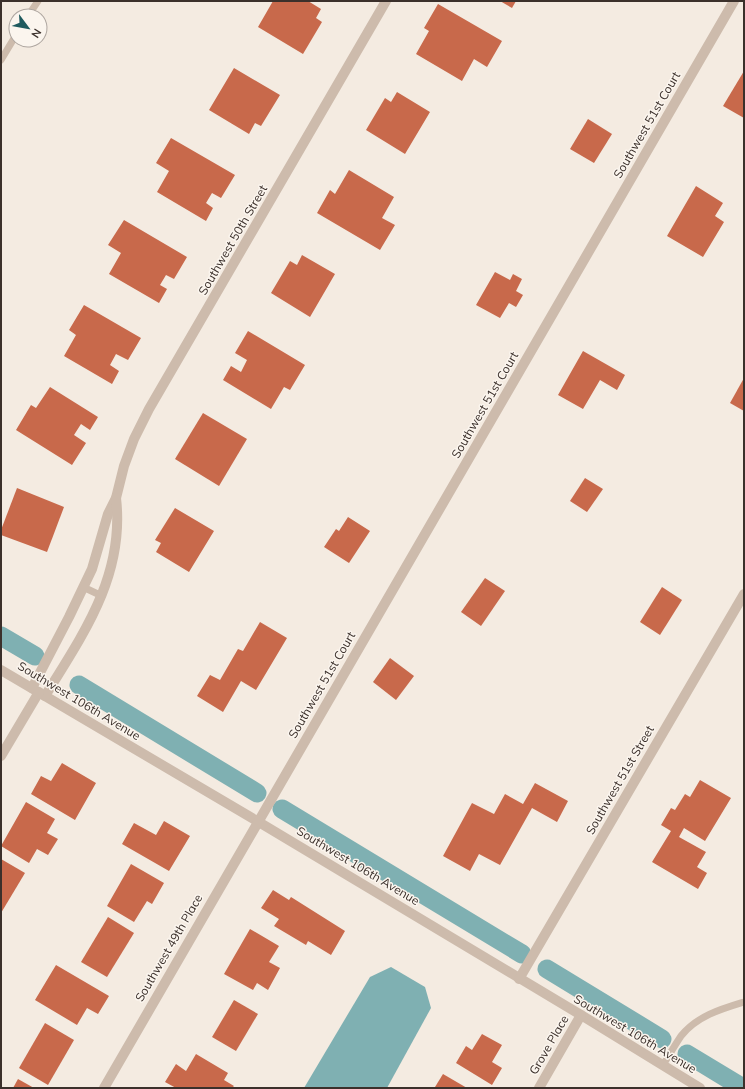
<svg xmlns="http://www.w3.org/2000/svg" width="745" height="1089" font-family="Mulish,sans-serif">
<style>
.water{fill:#7fb0b2}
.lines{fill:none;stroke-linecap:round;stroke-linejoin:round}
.canal{stroke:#7fb0b2;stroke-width:19}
.building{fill:#c8694b}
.service{stroke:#cdbbac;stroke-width:7}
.minor{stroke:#cdbbac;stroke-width:10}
.labels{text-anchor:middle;stroke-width:3;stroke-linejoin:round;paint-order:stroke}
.street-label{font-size:12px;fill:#3b302b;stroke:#fbf5ee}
</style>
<rect width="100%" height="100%" fill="#f4ebe1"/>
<path class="water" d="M391,967L425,987L431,1008L387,1088H304L370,977Z"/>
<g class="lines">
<g class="canal">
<path d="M1,636L35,656"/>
<path d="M79,685L257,793"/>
<path d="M282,809L522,954"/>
<path d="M547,969L662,1039"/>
<path d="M687,1054L743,1088"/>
</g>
</g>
<g class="building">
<path d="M273,1H308L321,9L316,18L322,22L303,54L258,27Z"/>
<path d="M500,1H516L512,8Z"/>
<path d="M438,4L502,41L487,67L474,59L462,81L416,54L429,31L424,28Z"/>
<path d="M234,68L280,95L261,126L255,123L249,134L209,110Z"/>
<path d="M744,71V118L723,106Z"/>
<path d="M397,92L430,112L405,154L366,130L385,98L391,102Z"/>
<path d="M588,119L612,134L594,163L570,149Z"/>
<path d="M171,138L235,175L221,198L212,193L206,203L213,208L206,221L157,192L169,171L156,163Z"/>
<path d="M349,170L394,197L382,218L395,225L380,250L317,213L330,190L335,194Z"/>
<path d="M696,186L723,203L715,216L724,222L703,257L667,236Z"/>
<path d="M124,220L187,257L174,279L166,275L160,285L167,289L159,303L109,274L121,253L108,245Z"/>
<path d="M302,255L335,274L310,317L271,293L290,261L297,265Z"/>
<path d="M495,272L510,280L513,274L522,279L516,291L523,295L516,307L509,303L500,318L476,305Z"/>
<path d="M84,305L141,338L128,360L116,354L110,365L119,371L112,384L64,356L76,335L69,330Z"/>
<path d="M248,331L305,365L290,390L284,387L271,409L223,380L231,366L241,372L247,360L235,353Z"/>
<path d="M583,351L625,375L617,390L600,380L583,409L558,395Z"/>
<path d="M744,378V411L730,403Z"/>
<path d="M50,387L98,417L90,430L81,424L74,435L86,443L72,465L16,430L31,405L36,408Z"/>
<path d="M203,413L247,439L219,486L175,459Z"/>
<path d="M585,478L603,489L587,512L570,501Z"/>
<path d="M17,488L64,507L47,552L1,535V530Z"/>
<path d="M175,508L214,531L189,572L156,552L161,543L155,540Z"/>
<path d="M348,517L370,531L349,563L324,547L336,529L339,531Z"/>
<path d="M485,578L505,591L481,626L461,612Z"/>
<path d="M662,587L682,600L660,635L640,622Z"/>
<path d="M260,622L287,638L256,690L241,681L223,712L197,696L210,675L220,680L238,649L243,651Z"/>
<path d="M390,658L414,676L396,700L373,682Z"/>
<path d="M62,763L96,783L75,820L31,794L41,776L51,781Z"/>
<path d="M700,780L731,798L705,841L684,828L679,837L706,852L697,867L707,873L698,889L652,862L671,831L661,825L671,808L675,810L685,794L690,797Z"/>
<path d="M535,783L568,801L557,822L532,808L500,865L479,854L470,871L443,856L472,803L494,814L505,794L523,804Z"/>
<path d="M26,802L55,819L47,833L58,839L48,855L37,849L29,863L1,846Z"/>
<path d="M164,821L190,836L169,871L122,844L134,823L156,835Z"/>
<path d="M1,859L25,873L1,913Z"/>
<path d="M131,864L164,883L152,904L147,901L134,922L107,906Z"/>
<path d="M273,890L289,900L291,897L345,931L331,955L308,941L306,945L274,926L279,919L261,908Z"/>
<path d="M108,917L134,933L107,977L81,962Z"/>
<path d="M250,929L279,946L269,962L280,968L268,990L257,983L253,990L224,974Z"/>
<path d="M56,965L109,996L98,1014L87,1008L77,1025L35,1000Z"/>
<path d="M234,1000L258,1014L236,1051L212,1037Z"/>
<path d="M45,1023L74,1040L48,1085L19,1068Z"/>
<path d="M482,1034L502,1045L492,1062L502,1068L492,1085L456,1063L466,1046L472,1050Z"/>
<path d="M196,1054L228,1073L224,1080L234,1086L232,1088H176L165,1082L176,1064L186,1071Z"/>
<path d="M443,1074L467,1088L435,1087Z"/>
<path d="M18,1079L34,1088H13Z"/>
</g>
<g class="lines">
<g class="service">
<path d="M28,16L38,1"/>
<path d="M1,60L16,35"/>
<path d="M83,587L102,596"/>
<path d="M663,1065C669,1055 675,1045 681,1036C697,1016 721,1009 744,1002"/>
</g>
<g class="minor">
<path d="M1,670L257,821L581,1015L700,1088"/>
<path d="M32,688L69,617L92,569L108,514L116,498L124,466L134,439L149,409L386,1"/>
<path d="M45,696C84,633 125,575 116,498"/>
<path d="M1,756L39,692"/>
<path d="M519,979L744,594"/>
<path d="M104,1088L734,1"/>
<path d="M539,1088L581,1015"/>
</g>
</g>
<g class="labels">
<g class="street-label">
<text transform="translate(647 125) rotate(-60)" y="4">Southwest 51st Court</text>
<text transform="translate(233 240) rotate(-60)" y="4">Southwest 50th Street</text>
<text transform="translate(485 405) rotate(-60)" y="4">Southwest 51st Court</text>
<text transform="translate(322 685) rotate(-60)" y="4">Southwest 51st Court</text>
<text transform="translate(79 701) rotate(31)" y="4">Southwest 106th Avenue</text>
<text transform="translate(620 780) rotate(-60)" y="4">Southwest 51st Street</text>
<text transform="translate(358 866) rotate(31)" y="4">Southwest 106th Avenue</text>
<text transform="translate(169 948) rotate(-60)" y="4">Southwest 49th Place</text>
<text transform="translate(635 1034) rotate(31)" y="4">Southwest 106th Avenue</text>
<text transform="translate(549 1045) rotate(-60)" y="4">Grove Place</text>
</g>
</g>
<rect width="745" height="1089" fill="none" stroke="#3b302b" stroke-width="4"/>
<g transform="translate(28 28) rotate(122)"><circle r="19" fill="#fbf5ee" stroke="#aea6a0"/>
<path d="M0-3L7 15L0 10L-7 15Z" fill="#1f5a5e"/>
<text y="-6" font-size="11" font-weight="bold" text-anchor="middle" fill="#3b302b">N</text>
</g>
</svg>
